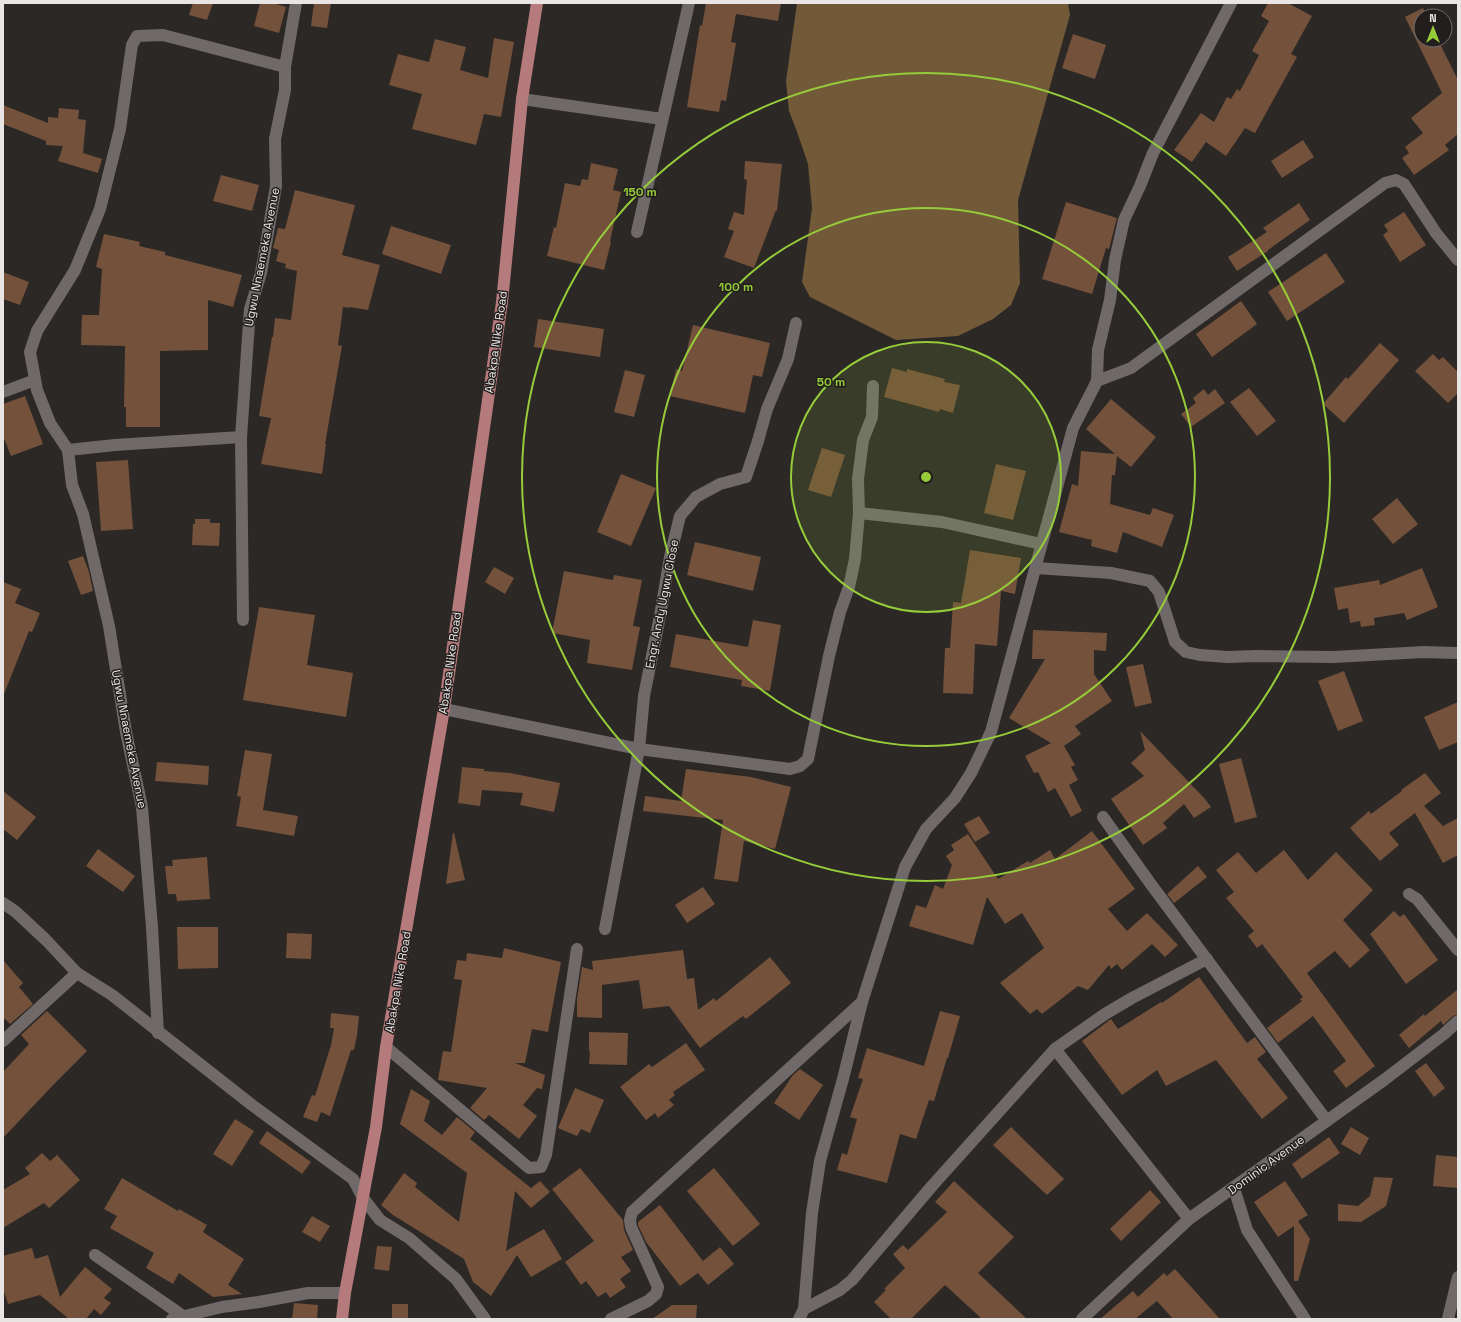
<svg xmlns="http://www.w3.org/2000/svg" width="1461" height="1322" font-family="'Space Grotesk',sans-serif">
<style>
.forest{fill:#725938}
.building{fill:#74513a}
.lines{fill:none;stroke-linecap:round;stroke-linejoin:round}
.street{stroke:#6f6a69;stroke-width:12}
.primary{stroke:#b57a7b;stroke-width:12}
.ring{fill:none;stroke:#96cc3a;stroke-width:2}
.labels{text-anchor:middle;stroke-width:3;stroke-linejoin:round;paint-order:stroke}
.street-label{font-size:12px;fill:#e8e5e4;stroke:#221e1d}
.centre{fill:#96cc3a;stroke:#221e1d;stroke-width:2}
.ring-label{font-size:12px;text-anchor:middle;font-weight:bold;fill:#96cc3a;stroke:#221e1d;stroke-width:3;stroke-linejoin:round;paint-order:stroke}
</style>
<rect width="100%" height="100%" fill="#2c2826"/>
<path class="forest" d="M797,3H1068L1070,15L1018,200L1020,283L1011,305L993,319L958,336L896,340L810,297L802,282L812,208L808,164L796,129L789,111L786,81Z"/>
<g class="building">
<path d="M193,3H213L207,20L189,15Z"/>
<path d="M260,3H273L286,7L279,33L254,26Z"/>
<path d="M314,3H331L327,28L311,26Z"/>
<path d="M706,3H781L778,21L736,14L731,42L736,43L730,78L726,101L721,100L719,112L687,107L700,25L702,26Z"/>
<path d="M1268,3H1288L1312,16L1291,54L1297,57L1255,133L1245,128L1226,156L1206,142L1192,162L1174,150L1201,113L1214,122L1227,97L1231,99L1237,89L1240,91L1259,55L1252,51L1269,21L1261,16Z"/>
<path d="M1423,8L1426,16H1421V40H1438L1458,80V134L1445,145L1449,150L1414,175L1402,158L1409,153L1405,147L1423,133L1411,118L1442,93L1405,17Z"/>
<path d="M1073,34L1106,45L1095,79L1062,68Z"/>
<path d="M494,38L514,42L501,117L484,114L476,145L412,129L422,94L389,85L398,54L429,62L435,39L466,47L460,70L488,78Z"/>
<path d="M3,105L48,123V117L58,118L59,108L79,110L78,119L86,120L83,153L102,159L98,173L58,161L63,146L46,145V141L3,124Z"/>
<path d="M1303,140L1314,157L1282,178L1271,161Z"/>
<path d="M745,161L782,164L777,211L776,210L754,268L724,257L734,231L728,229L734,212L744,215L747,180L744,179Z"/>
<path d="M591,163L618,169L613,190L621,192L610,241L611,242L604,270L547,256L554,227L556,228L565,183L580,186L582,179L588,180Z"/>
<path d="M221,175L259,185L252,211L213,201Z"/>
<path d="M295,190L355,205L342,255L380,265L368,310L349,307V308L343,307L338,345L342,346L325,444H326L322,474L261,464L271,418L259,416L272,337H273L275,318L291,320L297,271L285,268L286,264L276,261L279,250L273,248L278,228L285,229Z"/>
<path d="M1066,202L1117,218L1109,249L1106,248L1092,294L1042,279Z"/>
<path d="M1299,203L1310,220L1268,250V251L1237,271L1228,257L1267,232L1263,228Z"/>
<path d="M1404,212L1426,245L1400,262L1383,235L1388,231L1384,225Z"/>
<path d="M391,226L451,245L441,274L382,254Z"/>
<path d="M104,234L140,242L139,246L165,252V255L242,275L233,307L208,300V350L160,351V427H126V407H124L125,346L81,345L82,315H99L102,269L96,267Z"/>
<path d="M1326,253L1345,282L1287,321L1268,292Z"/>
<path d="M3,272L29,282L20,305L3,299Z"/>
<path d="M1241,301L1257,324L1212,357L1196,334Z"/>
<path d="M538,319L604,329L600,357L534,347Z"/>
<path d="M693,325L770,343L762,377L753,375L745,413L670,396L676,369L682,371Z"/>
<path d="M1380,343L1399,360L1344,423L1323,404L1346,377L1348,379Z"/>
<path d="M1433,354L1439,360L1443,357L1458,372V393L1448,403L1415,371Z"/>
<path d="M892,368L907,372V369L945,379L944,382L960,385L953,413L940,409L939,412L884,397Z"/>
<path d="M625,370L645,375L634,417L614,412Z"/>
<path d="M1249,388L1276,421L1257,436L1230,402Z"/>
<path d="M1204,389L1208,395L1215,389L1225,403L1191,427L1181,414L1196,403L1193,398Z"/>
<path d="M25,396L43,444L11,456L3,436V404Z"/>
<path d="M1111,399L1156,437L1131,467L1117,456L1115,475H1112L1110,504L1150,515L1153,508L1174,515L1162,547L1123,532L1117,553L1091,546L1092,540L1059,532L1072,484L1078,486L1081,451L1115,454L1086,429Z"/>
<path d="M822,448L845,455L831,497L808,490Z"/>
<path d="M128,460L133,529L101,531L96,462Z"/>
<path d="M996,464L1026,471L1013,520L984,513Z"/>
<path d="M621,474L656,488L631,546L597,532Z"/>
<path d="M1397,498L1418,524L1393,544L1372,519Z"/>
<path d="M195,519H210V523H220L219,546L192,545L193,524H195Z"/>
<path d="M695,542L761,557L753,591L687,575Z"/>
<path d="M970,550L1021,558L1015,594L1001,591L997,646L975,644L973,694L943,693L945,648H950L953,602L961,603Z"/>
<path d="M83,556L89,572L93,591L81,595L68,561Z"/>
<path d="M494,567L514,578L505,594L485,582Z"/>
<path d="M1422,568L1438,607L1407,620L1404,613L1374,618L1375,625L1361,627L1360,621L1350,623L1348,608L1338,610L1334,588L1379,580L1380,585Z"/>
<path d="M564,571L613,580L614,575L642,580L633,626L640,627L632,670L587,663L590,640L552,633Z"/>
<path d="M3,582L21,589L15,603L40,613L32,632L29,631L4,694Z"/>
<path d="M259,607L315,615L307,665L353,673L346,717L243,700Z"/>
<path d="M753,620L781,625L770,691L741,686L742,680L670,667L676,634L748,647Z"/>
<path d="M1033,630L1107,633L1106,651L1094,650V674L1112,701L1075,726L1081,734L1064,746L1075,765L1071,767L1078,780L1069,785L1082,811L1071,817L1055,788L1048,792L1038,772L1034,773L1025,756L1051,743L1009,718L1045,659H1032Z"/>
<path d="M1143,664L1152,703L1135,707L1126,667Z"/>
<path d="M1344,671L1363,721L1338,731L1318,681Z"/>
<path d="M1458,702V742L1439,750L1424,717Z"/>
<path d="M1140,731L1205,799L1211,807L1194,818L1184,804L1163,823L1167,828L1143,845L1111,799L1144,776L1131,763L1145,750Z"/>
<path d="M245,750L272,754L263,810L298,816L294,836L236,826L241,797L237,796Z"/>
<path d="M1241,758L1257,817L1235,823L1219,764Z"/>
<path d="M157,762L209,766L208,785L155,781Z"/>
<path d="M462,767L484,769V771L510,773L560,783L554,812L520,805L523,793L482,790L480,806L458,803Z"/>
<path d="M686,769L751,777L791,787L775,849L744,841L738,882L714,879L723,820L643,811L645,796L681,801Z"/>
<path d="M1425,773L1441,793L1424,806L1443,826L1458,818V855L1443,863L1415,813L1389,833L1399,845L1380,861L1350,828L1369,811L1371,814L1402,791L1401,790Z"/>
<path d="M3,791L36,817L17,840L3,829Z"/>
<path d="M979,816L990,833L975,842L964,824Z"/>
<path d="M1092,831L1135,889L1108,909L1127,931L1147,913L1178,945L1165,957L1152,944L1122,970L1117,964L1111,969L1109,965L1088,990L1078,986L1042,1014L1037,1009L1030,1014L1000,983L1044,948L1022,913L1005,924L987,897L973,945L909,926L916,905L926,908L935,885L943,889L952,865L946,856L954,850L951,845L968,834L998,879L1028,861L1030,863L1050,850L1055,859Z"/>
<path d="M453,833H454L465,880L446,884Z"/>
<path d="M98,849L135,876L123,892L86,866Z"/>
<path d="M1284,850L1308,880L1336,852L1373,890L1343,920L1370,950L1350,968L1335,951L1307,973L1375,1066L1346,1088L1333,1071L1346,1061L1313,1016L1278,1043L1267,1028L1302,1001L1300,999L1303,997L1262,944L1257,948L1248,936L1254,931L1226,898L1234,892L1216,870L1238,852L1256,873Z"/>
<path d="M207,857L210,899L177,901L176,894H168L165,866H173L172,860Z"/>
<path d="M1198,866L1207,877L1174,903L1167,894Z"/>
<path d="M703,887L715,904L687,923L675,905Z"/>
<path d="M1394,911L1400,917L1404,914L1438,960L1406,984L1370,934Z"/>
<path d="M177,927H218V968L178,969Z"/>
<path d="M287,933L312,934L311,959L286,958Z"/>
<path d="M504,948L561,962L548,1032L532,1029L525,1063H515L545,1075L542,1089L537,1088L523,1105L537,1116L519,1139L489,1115L484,1120L470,1108L487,1088L438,1080L443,1051L451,1052L462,980L454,979L457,960L466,961L467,953L502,958Z"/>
<path d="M683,950L687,979L694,978L698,1010L714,998L716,1001L770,957L791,983L746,1019L743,1016L700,1048L669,1006L643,1009L639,980L602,985V1018L577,1017V999L582,967L593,970L592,961Z"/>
<path d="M3,960L23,983L19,987L33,1004L10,1024L3,1017Z"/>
<path d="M1199,977L1247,1043L1255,1037L1266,1052L1257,1059L1288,1098L1262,1119L1216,1060L1166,1086L1157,1070L1122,1095L1082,1041L1111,1019L1118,1029L1161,1002L1162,1003Z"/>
<path d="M1458,989V1014L1453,1016L1443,1025L1441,1021L1409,1048L1399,1035L1424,1014L1425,1016Z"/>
<path d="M47,1011L87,1051L55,1083L3,1138V1072L29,1044L21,1035Z"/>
<path d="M940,1011L960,1016L948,1058H947L934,1101L929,1100L916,1139L900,1134L887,1183L837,1170L842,1153L847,1155L857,1119L850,1117L863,1079L858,1078L867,1048L924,1066Z"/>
<path d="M331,1013L359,1016L357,1035L354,1050H351L330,1116L321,1112L317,1122L303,1117L312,1095L315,1096L331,1045L334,1028H330Z"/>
<path d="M589,1032L628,1033L627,1065L589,1064L590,1052L589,1051Z"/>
<path d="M686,1043L705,1070L673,1092L675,1095L669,1100L674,1105L658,1118L655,1113L646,1120L620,1087L649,1064L652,1067Z"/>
<path d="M1426,1063L1445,1088L1434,1097L1415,1071Z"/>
<path d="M800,1069L823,1085L799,1120L774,1103L793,1075Z"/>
<path d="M575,1088L604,1100L590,1133L581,1129L577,1136L558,1128Z"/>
<path d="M411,1089L430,1101L424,1121L442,1135L457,1117L475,1132L470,1139L531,1188L540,1181L550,1192L531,1208L515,1191L506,1251L544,1229L562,1259L531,1277L517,1255L491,1296L473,1282L464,1259L393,1215L381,1205L404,1173L417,1183L415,1187L459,1222L467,1173L400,1124Z"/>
<path d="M235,1119L254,1131L232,1166L213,1154Z"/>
<path d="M1011,1127L1064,1179L1047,1195L993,1145Z"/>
<path d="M1351,1127L1369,1138L1360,1155L1341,1144Z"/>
<path d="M267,1131L311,1162L302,1174L259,1143Z"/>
<path d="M1329,1137L1340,1153L1302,1179L1292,1164Z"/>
<path d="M42,1153L50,1161L57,1155L80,1180L49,1208L44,1203L3,1228V1190L30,1174L25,1168Z"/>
<path d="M1436,1155L1458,1157V1188L1433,1186Z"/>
<path d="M580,1168L623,1220L624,1230L633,1250L621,1257L631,1271L620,1279L626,1287L610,1298L606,1292L598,1297L586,1281L581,1285L565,1262L594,1241L552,1189Z"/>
<path d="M714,1168L760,1224L733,1246L687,1191Z"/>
<path d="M1374,1177L1393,1178L1386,1206L1361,1222L1338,1221V1204L1358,1206L1370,1196Z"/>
<path d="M122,1178L178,1211L179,1209L207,1225L203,1232L244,1259L228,1285L242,1294L213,1297L179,1273L173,1284L146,1268L154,1253L110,1228L117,1216L104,1209Z"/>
<path d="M954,1181L1014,1237L978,1273L1027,1319H982L945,1285L911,1319H891L874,1302L886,1290L884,1289L905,1268L893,1254L903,1245L908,1250L947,1212L935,1202Z"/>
<path d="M1285,1181L1308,1215L1298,1221L1310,1239L1298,1281H1294V1226L1278,1237L1254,1202Z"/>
<path d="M1150,1190L1161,1202L1121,1241L1110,1229Z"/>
<path d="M660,1205L703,1261L720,1247L734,1264L708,1285L698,1273L680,1286L646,1242L638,1225V1222Z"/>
<path d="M312,1216L330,1226L320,1242L302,1232Z"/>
<path d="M377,1246L392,1247L389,1271L374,1269Z"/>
<path d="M32,1248L35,1259L48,1255L60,1297L85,1267L112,1289L104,1298L111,1303L101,1315L94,1309L86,1319H69L40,1295L8,1304L3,1288V1256Z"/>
<path d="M1175,1269L1220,1319H1173L1157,1301L1135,1319H1100L1133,1291L1138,1297L1164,1273L1167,1276Z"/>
<path d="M294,1303L318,1305L317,1319H292Z"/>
<rect x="392" y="1304" width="16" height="15"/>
<path d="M672,1305H697L696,1319H652Z"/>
</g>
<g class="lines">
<g class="street">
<path d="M285,67L163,35L137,36L132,45L120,129L100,209L75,270L37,331L30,352L37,390L50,423L68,450L115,445L241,437L250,309L261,273L276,186L275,139L285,90V67L296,3"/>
<path d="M522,99L662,119"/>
<path d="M637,232L689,3"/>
<path d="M1097,381L1131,368L1385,183L1396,180L1404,184L1436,233L1458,260"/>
<path d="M3,392L35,380"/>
<path d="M241,437L243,620"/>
<path d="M68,450L72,485L83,514L109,626L126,732L142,807L152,927L158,1033"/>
<path d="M859,513L942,522L1041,544"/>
<path d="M1036,568L1111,573L1150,581L1159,592L1175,642L1186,652L1200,655L1228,657L1256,656L1334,657L1424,652L1458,653"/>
<path d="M444,709L639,749L790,769L800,766L808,759L829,656L840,612L849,587L855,559L859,513L858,479L863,440L872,417L873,386"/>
<path d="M1103,817L1150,883L1327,1121"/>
<path d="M1409,894L1417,899L1458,950"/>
<path d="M3,903L16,912L46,940L77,973L112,995L252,1105L353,1179L363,1198L380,1220L409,1238L456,1279L485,1319"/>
<path d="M605,929L639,749L644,696L660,616L670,557L680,516L696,497L720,484L746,477L758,441L767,409L788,359L796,323"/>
<path d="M3,1041L77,973"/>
<path d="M386,1047L529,1168L541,1167L546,1155L577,949"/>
<path d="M1055,1049L1189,1219"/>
<path d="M1234,1188L1247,1230L1305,1319"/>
<path d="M95,1255L183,1316"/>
<path d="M804,1309L812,1213L820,1161L843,1079L862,1002L905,867L926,829L955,798L971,773L991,732L1073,428L1097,381L1098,350L1110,300L1115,260L1124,220L1140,186L1153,153L1231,3"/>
<path d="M172,1319L222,1307L259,1302L308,1293H345"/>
<path d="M611,1319L648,1301L656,1294L658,1287L631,1227L630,1220L632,1212L862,1002"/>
<path d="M799,1319L804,1309L840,1290L852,1280L932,1186L1055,1049L1105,1014L1132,998L1207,959"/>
<path d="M1082,1319L1189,1219L1384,1080L1444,1034L1458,1021"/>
<path d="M1448,1319L1458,1277"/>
</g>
<path class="primary" d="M342,1319L345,1293L376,1127L386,1047L444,709L502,302L522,99L537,3"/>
</g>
<circle cx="926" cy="477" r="135" fill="#96cc3a" fill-opacity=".12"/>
<g class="ring">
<circle cx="926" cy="477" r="135"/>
<circle cx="926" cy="477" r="269"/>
<circle cx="926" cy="477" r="404"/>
</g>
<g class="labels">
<g class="street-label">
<text transform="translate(262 257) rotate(-79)" y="4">Ugwu Nnaemeka Avenue</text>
<text transform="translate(496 342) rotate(-82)" y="4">Abakpa Nike Road</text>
<text transform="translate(662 604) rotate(-79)" y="4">Engr. Andy Ugwu Close</text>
<text transform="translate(450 663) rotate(-82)" y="4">Abakpa Nike Road</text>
<text transform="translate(129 739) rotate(79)" y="4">Ugwu Nnaemeka Avenue</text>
<text transform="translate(398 982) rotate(-80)" y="4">Abakpa Nike Road</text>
<text transform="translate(1266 1165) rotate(-36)" y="4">Dominic Avenue</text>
</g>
</g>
<circle cx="926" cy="477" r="6" class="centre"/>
<g class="ring-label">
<text x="640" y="196">150 m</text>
<text x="736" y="291">100 m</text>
<text x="831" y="386">50 m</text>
</g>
<rect width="1461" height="1322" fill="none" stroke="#e8e5e4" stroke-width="8"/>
<g transform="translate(1433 28)"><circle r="19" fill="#221e1d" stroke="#716e6d"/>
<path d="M0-3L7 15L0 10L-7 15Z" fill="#96cc3a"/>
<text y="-6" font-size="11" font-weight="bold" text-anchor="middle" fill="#e8e5e4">N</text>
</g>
</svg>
